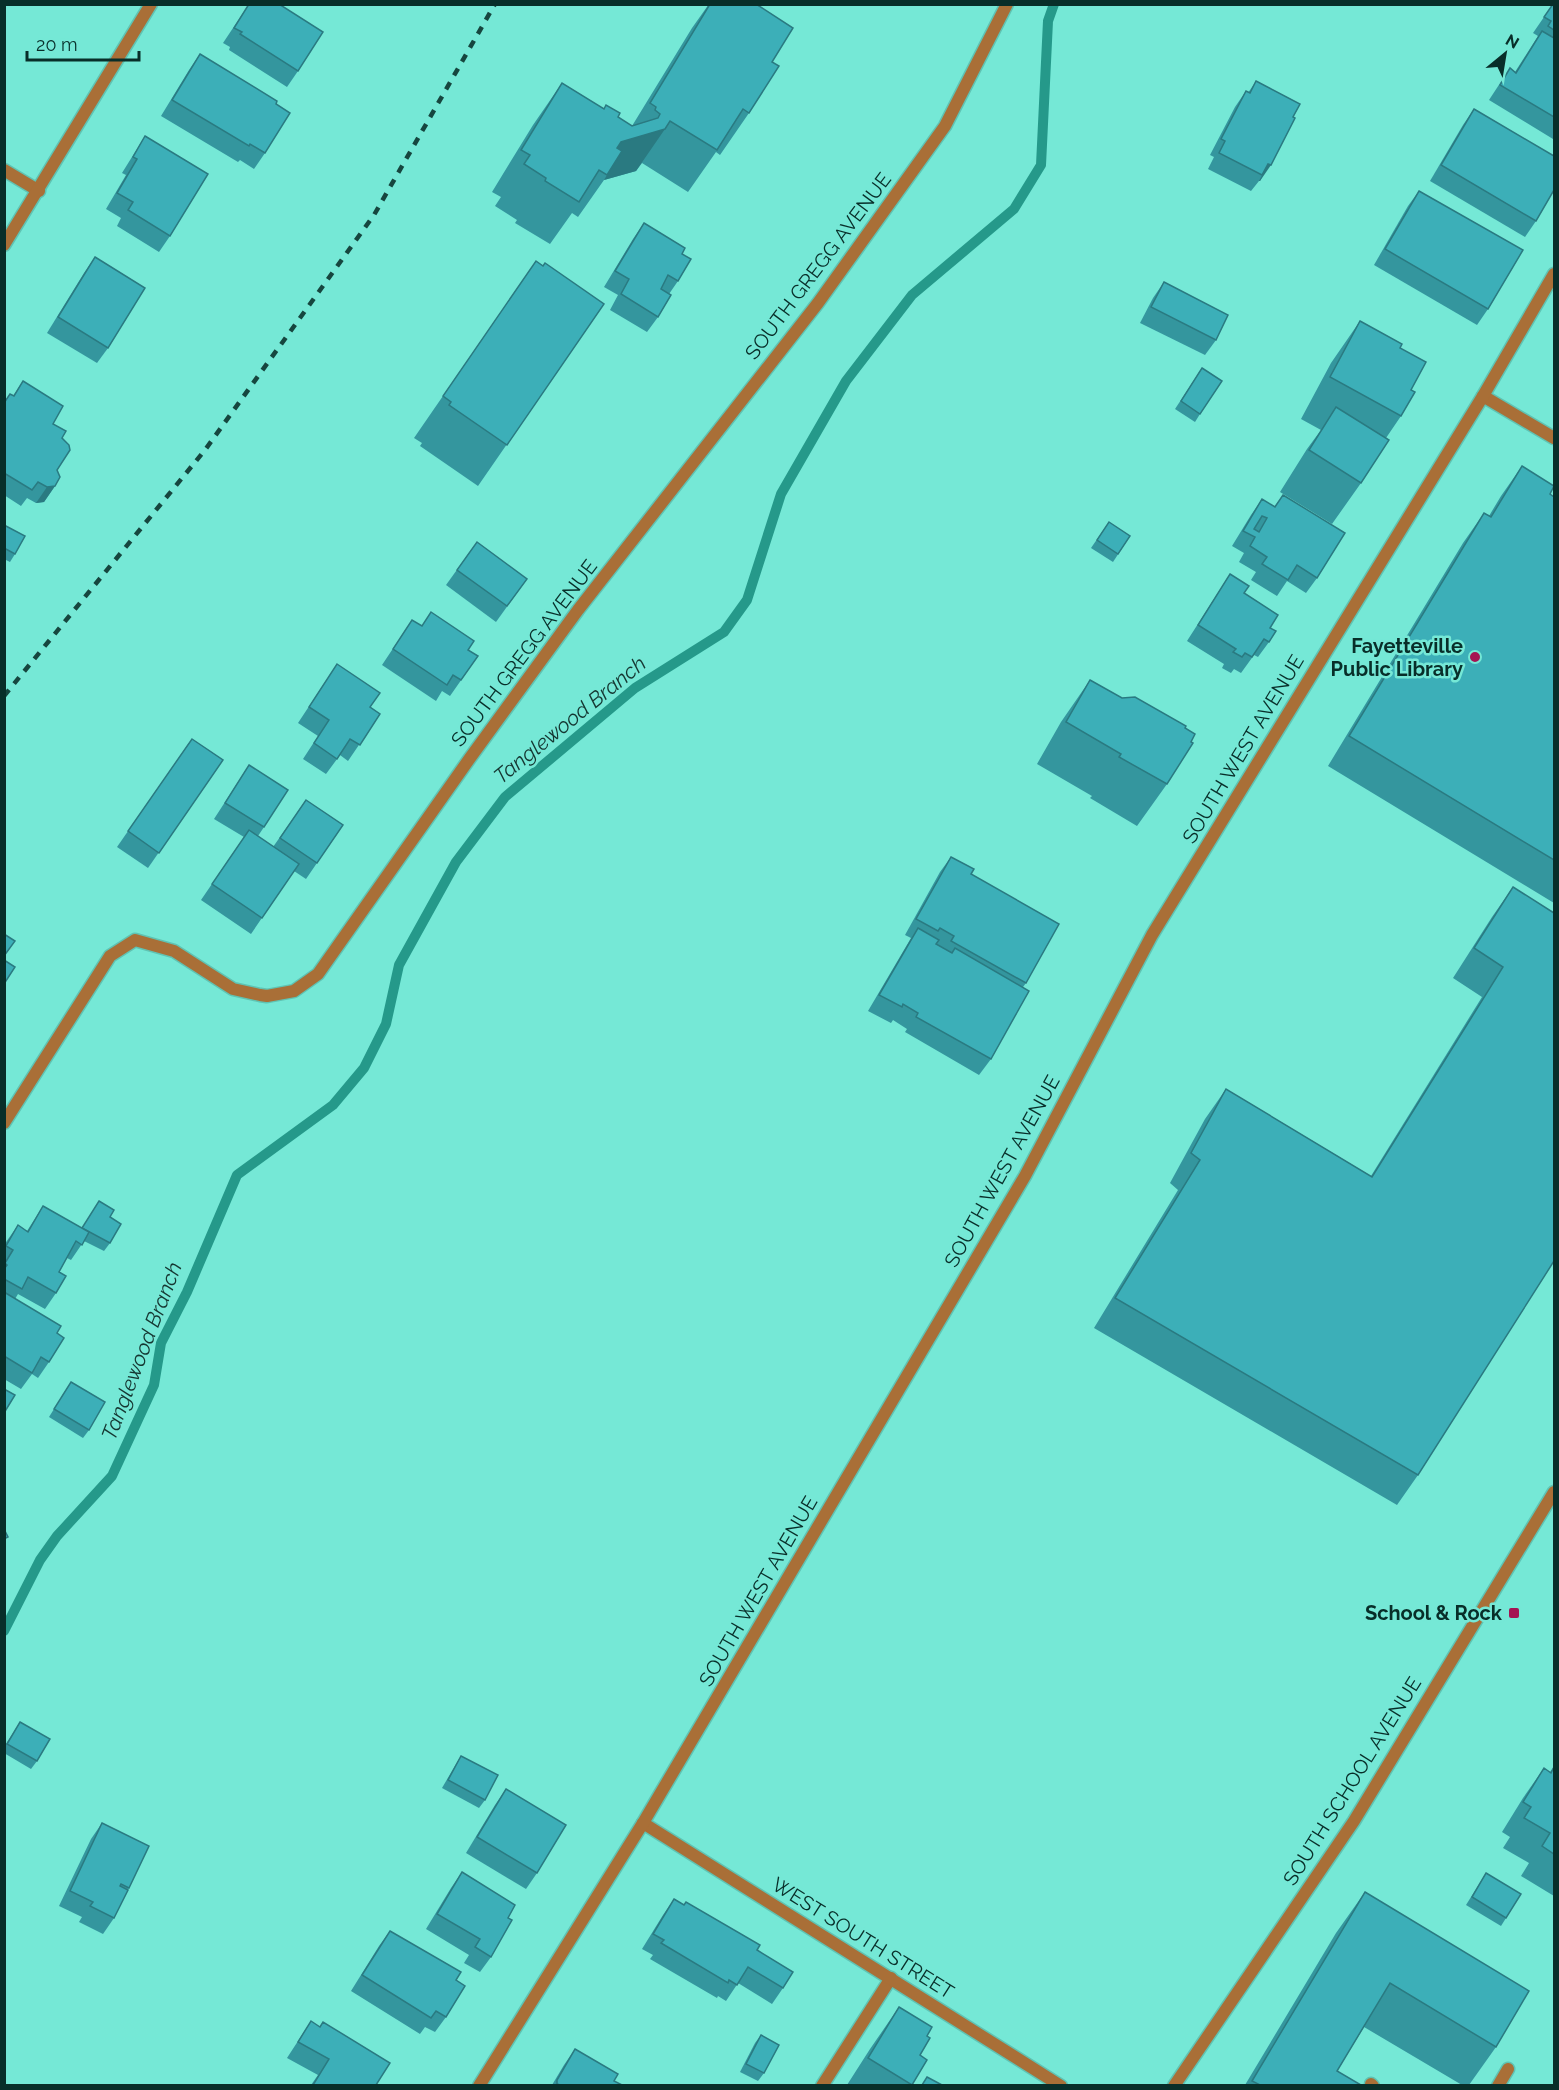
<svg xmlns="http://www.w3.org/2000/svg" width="1559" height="2090" font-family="Raleway,sans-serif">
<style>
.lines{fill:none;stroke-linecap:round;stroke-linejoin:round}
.stream{stroke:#25998a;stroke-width:10}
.service-casing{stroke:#5fc3b3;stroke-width:15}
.minor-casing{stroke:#5fc3b3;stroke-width:15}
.tertiary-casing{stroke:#5fc3b3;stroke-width:15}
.service{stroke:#a96f37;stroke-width:12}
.minor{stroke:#a96f37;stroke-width:12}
.tertiary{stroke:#a96f37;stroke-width:12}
.rail{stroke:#16463f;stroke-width:4.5;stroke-dasharray:8 8;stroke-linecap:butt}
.wall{fill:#34969e}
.shaded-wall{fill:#2a7a81}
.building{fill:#3cafb8;stroke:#2a7a81;stroke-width:1.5;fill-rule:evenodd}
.poi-dot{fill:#a51353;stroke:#75e8d6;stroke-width:2}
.labels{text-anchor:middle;stroke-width:5;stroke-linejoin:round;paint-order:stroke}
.street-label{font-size:20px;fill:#082e29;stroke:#75e8d6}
.poi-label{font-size:20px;font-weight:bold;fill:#082e29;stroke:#75e8d6;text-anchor:end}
.water-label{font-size:21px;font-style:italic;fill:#153631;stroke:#75e8d6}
</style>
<rect width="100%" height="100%" fill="#75e8d6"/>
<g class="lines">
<path class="stream" d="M4,1631L40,1560L57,1536L112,1476L154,1385L161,1343L187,1292L237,1175L333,1105L364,1068L386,1024L399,965L456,862L505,797L635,688L724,632L747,600L781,494L846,381L912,295L1014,209L1041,165L1048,21L1054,4"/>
<g class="service-casing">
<g id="service">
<path d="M1371,2084L1373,2086"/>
<path d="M822,2086L891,1978"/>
<path d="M1498,2086L1508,2069"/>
</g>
</g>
<g class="minor-casing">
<g id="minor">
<path d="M4,170L39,191"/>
<path d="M4,245L151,4"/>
<path d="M1483,396L1554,438"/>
<path d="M4,1123L110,956L135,940L174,951L233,989L260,995L267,996L294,991L318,974L470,758L578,610L818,303L945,126L1007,4"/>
<path d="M643,1823L1061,2086"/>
<path d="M479,2086L643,1823L1025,1176L1152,935L1483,396L1554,274"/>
</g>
</g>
<g class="tertiary-casing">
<path id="tertiary" d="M1174,2086L1354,1821L1554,1492"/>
</g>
<use href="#service" class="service"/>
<use href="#minor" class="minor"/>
<use href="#tertiary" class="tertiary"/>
<path class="rail" d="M4,696L205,450L374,215L495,4"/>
</g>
<g class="wall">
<path d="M249,4H279L298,71L287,87L229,50L230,47L223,43Z"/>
<path d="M709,4H756L772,62L749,113L720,155L716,152L688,192L642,163L636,171L604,180L578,217L572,213L550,244L515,223L517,220L495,206L501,197L492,192L533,125L562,83L632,126L692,28Z"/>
<path d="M1553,4H1554V138L1553,139L1489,100L1510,68L1515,72L1538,36L1533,33Z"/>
<path d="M200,54L265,153L254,169L240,160L238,162L161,116L189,70Z"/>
<path d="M1256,81L1300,104L1260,181H1259L1251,191L1208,169L1214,157L1210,155L1235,107L1246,91L1248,93Z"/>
<path d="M1474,109L1536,221L1525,237L1430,181L1463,125Z"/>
<path d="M145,136L170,236L159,252L117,226L121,218L106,209L126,175L122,173Z"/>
<path d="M1419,191L1488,309L1477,325L1374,265L1408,206Z"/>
<path d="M644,223L682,254L678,281L669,294L658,317L647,332L610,310L618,295L604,287L633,239Z"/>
<path d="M95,257L108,348L97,363L47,333L84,273Z"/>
<path d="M536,261L604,304L478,486L420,446L422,443L414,438Z"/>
<path d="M1164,282L1216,340L1205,355L1140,323L1153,298Z"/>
<path d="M1360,321L1400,348L1411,390L1401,416L1386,438L1361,483L1332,524L1280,492L1307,449L1321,430L1301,419L1331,363Z"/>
<path d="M1202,368L1200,414L1195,422L1175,409Z"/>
<path d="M23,381L62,438L55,486L44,502L36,503L27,498L21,506L4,495V402L10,394L13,396Z"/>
<path d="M1522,466L1550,494L1554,497V903L1328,766L1463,543L1484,513L1489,516L1501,496Z"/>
<path d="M1283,495L1317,578L1306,593L1287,581L1277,596L1251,580L1256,572L1239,562L1244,553L1232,546L1251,515L1262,499L1274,507Z"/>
<path d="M1109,522L1130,536L1113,562L1091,548Z"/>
<path d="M5,524L15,554L10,562L4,559Z"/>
<path d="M477,542L527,579L496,622L446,585Z"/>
<path d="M1230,574L1270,628L1269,642L1258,657L1254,655L1241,673L1234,669L1231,673L1222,668L1224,664L1187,641Z"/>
<path d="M412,620L421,626L468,650L478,656L450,696L442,691L436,701L382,665Z"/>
<path d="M337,664L370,707L380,714L348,761L340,755L326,774L303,759L318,736L298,723Z"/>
<path d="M1090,680L1122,698L1167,784L1137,826L1090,798L1092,796L1037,764L1061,722Z"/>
<path d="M192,739L223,760L148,868L117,847Z"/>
<path d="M249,765L264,827L258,836L273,847L306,800L343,825L306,879L294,871L251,934L201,900L244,837L214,819Z"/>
<path d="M951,857L971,874L1026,983L1023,987L991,1059L979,1075L905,1032L907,1029L893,1020L891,1023L868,1011L911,938L905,935L940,872Z"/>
<path d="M1513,887L1554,913L1418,1475L1397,1505L1094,1328L1178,1190L1170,1183L1205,1119L1226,1089L1371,1176L1482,997L1453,978L1492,917Z"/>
<path d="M99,1201L110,1217V1243L104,1251L84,1241L71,1260L67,1258L59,1272L56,1293L45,1309L18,1294L15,1299L57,1333L49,1362L38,1378L32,1374L21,1389L4,1379V1245L18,1225L27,1231L43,1206L82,1228Z"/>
<path d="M71,1382L89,1430L83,1438L49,1417Z"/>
<path d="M20,1722L37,1761L31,1769L4,1753V1747Z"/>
<path d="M461,1756L485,1800L479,1808L442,1788L456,1764Z"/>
<path d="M1554,1766V1896L1521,1876L1529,1863L1503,1848L1510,1837L1502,1832L1523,1798L1544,1768L1550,1772Z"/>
<path d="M506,1789L537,1873L526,1889L466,1853L495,1805Z"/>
<path d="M102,1823L129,1888L114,1918L103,1934L79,1922L82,1917L59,1906L91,1839Z"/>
<path d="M462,1872L508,1918L491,1957L480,1972L464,1963L469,1955L426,1929L451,1888Z"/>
<path d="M1486,1873L1506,1918L1501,1926L1466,1905Z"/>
<path d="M1365,1892L1496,2047L1469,2085H1462L1364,2027L1337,2071L1361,2085H1245L1336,1933Z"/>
<path d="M674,1899L757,1950L783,1988L772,2004L738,1983L726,2001L718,1996L717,1998L650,1959L653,1955L642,1949L663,1915Z"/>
<path d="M390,1931L456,1980L446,2017L435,2032L425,2027L420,2034L351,1991L379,1946Z"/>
<path d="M899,2007L927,2036L920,2055L927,2060L912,2085H847L870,2049Z"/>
<path d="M311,2021L376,2085H311L318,2075L287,2058Z"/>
<path d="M761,2035L764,2073L758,2081L740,2072L755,2043Z"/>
<path d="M575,2049L614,2081L622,2085H552L564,2065Z"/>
</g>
<g class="shaded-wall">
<path d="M665,129L636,171L604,180L607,175L601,171L621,142Z"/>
<path d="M1268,164L1271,165L1260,181H1259Z"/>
<path d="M55,486L44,502L36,503L47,487Z"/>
</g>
<g class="building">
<path d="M249,4H279L323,32L298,71L240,34L242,32L234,28Z"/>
<path d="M710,4H756L793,28L772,62L779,66L749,113L743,109L717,150L670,121L665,129L621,142L617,148L622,151L607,175L599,170L579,202L545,181L546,178L524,164L530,155L521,150L562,83L604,109L606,105L620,113L618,117L632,126L658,118L660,114L655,110L656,107L650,103Z"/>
<path d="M1553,4H1554V30L1548,26L1551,21L1544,17Z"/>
<path d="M1542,31L1554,38V117L1500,85L1510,68L1516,73Z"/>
<path d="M200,54L277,101L276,104L290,113L265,153L250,144L249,146L172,100Z"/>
<path d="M1256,81L1300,104L1293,117L1295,118L1271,165L1268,164L1262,175L1219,153L1225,141L1221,139L1246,91L1250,93Z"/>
<path d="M1474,109L1554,156V190L1536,221L1441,165Z"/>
<path d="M145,136L208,174L170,236L128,210L133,202L117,193L137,159L133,157Z"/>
<path d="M1419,191L1523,250L1488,309L1385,249Z"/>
<path d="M644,223L685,248L682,254L691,259L678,281L668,275L661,289L671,295L658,317L621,294L629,279L615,271Z"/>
<path d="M95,257L145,288L108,348L58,317Z"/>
<path d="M536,261L543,266L545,263L604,304L507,445L449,405L451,402L443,396Z"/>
<path d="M1164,282L1228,315L1216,340L1151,307Z"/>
<path d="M1360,321L1402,344L1400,348L1426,362L1411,390L1415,392L1401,416L1330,377Z"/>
<path d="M1202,368L1222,381L1200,414L1181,401Z"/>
<path d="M23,381L63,406L53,424L66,431L62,438L69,445L70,450L57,470L60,477L55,486L47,487L38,482L32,490L4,473V403L10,394L14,396Z"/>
<path d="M1336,407L1389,440L1361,483L1309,450Z"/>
<path d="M1522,466L1554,486L1550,494L1554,497V860L1349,736L1484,513L1491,517Z"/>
<path d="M1283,495L1345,533L1317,578L1297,565L1288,580L1262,564L1267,557L1250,546L1255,537L1243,531L1262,499L1275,507ZM1262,516L1267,518L1259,532L1254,529Z"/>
<path d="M1109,522L1130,536L1118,554L1097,540Z"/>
<path d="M4,525L25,536L15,554L4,548Z"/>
<path d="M477,542L527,579L507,606L457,570Z"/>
<path d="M1230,574L1249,586L1244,593L1278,615L1270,628L1276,631L1269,642L1264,639L1252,657L1245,653L1242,657L1233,652L1236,649L1198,625Z"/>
<path d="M431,612L474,641L468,650L478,656L461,680L453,675L447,685L393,649L412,620L422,626Z"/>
<path d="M337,664L380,693L370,707L380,714L360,745L350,739L337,759L314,743L329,720L309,707Z"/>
<path d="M1090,680L1122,698L1135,697L1186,726L1185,728L1195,734L1191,742L1193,743L1167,784L1119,757L1121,754L1066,722Z"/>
<path d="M192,739L223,760L159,853L128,831Z"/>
<path d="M249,765L288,790L264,827L225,803Z"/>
<path d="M306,800L343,825L317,863L280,838Z"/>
<path d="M249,830L299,864L262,918L212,884Z"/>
<path d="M951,857L974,869L971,874L1059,924L1026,983L951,941L954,936L940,928L938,931L916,919Z"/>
<path d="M1513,887L1554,913V1261L1418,1475L1115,1298L1200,1160L1191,1153L1226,1089L1372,1177L1503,967L1474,948Z"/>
<path d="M918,928L939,940L936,944L952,953L955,948L1029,991L991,1059L916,1017L918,1013L903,1004L902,1007L879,995Z"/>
<path d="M4,934L15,941L4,956Z"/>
<path d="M4,960L15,967L4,984Z"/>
<path d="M99,1201L114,1210L110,1217L121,1224L110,1243L82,1228Z"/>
<path d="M43,1206L89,1232L82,1245L76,1241L59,1272L66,1276L56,1293L28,1277L22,1289L4,1279V1269L7,1265L5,1263L13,1250L6,1246L18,1225L28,1232Z"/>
<path d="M4,1292L61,1326L57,1333L64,1338L49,1362L41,1357L32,1373L4,1356Z"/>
<path d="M71,1382L105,1402L89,1430L54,1409Z"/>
<path d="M4,1389L15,1395L4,1413Z"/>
<path d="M4,1529L8,1537L4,1539Z"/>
<path d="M20,1722L50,1739L37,1761L7,1744Z"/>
<path d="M461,1756L498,1775L485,1800L448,1780Z"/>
<path d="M1554,1767V1854L1542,1846L1550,1833L1524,1818L1531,1807L1523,1802L1544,1768L1551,1773Z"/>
<path d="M506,1789L566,1825L537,1873L477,1837Z"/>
<path d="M102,1823L149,1846L129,1888L121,1884L120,1886L128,1890L114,1918L90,1906L93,1902L70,1891Z"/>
<path d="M462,1872L515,1905L508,1918L512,1920L491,1957L475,1947L480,1939L437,1914Z"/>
<path d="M1486,1873L1521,1894L1506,1918L1472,1897Z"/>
<path d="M1365,1892L1529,1991L1496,2047L1390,1983L1337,2071L1361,2085H1260L1252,2081Z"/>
<path d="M674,1899L684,1905L686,1902L760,1945L757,1950L793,1972L783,1988L748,1967L737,1985L729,1980L728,1983L661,1943L664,1940L653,1934Z"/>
<path d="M390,1931L461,1972L456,1980L465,1986L446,2017L436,2011L431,2018L362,1975Z"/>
<path d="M899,2007L932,2027L927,2036L930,2038L920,2055L927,2060L912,2085L868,2058Z"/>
<path d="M311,2021L320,2027L323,2022L390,2063L376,2085H313L329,2059L298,2042Z"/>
<path d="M761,2035L779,2045L764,2073L746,2064Z"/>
<path d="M575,2049L618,2074L614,2081L622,2085H560L557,2084V2080Z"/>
<path d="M927,2077L942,2085H922Z"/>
</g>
<g class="poi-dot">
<circle cx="1475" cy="657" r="6"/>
<rect x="1508" y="1607" width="12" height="12" rx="3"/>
</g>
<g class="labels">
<g class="street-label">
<text transform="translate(818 266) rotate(-53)" y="7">SOUTH GREGG AVENUE</text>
<text transform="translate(524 653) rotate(-53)" y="7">SOUTH GREGG AVENUE</text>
<text transform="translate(1243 749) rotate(-59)" y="7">SOUTH WEST AVENUE</text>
<text transform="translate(1002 1171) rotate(-61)" y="7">SOUTH WEST AVENUE</text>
<text transform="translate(758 1591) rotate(-60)" y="7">SOUTH WEST AVENUE</text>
<text transform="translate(1352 1781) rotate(-58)" y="7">SOUTH SCHOOL AVENUE</text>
<text transform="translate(863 1938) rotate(32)" y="7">WEST SOUTH STREET</text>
</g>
<g class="poi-label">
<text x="1463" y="653">Fayetteville<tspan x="1463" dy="23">Public Library</tspan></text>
<text x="1502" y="1620">School &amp; Rock</text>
</g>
<g class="water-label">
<text transform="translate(570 720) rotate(-39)" y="7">Tanglewood Branch</text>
<text transform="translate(142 1351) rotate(-69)" y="7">Tanglewood Branch</text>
</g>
</g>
<rect width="1559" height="2090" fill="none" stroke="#082e29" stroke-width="12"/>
<g transform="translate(1505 54) rotate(30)" stroke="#75e8d6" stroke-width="4.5" paint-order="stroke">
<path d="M0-4.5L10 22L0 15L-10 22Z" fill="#082e29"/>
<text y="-9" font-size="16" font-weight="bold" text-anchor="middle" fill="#082e29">N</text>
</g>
<path d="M27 51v9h112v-9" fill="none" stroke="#082e29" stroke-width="3"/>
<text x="36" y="51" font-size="18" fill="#082e29" stroke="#75e8d6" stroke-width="4.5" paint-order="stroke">20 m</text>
</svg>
